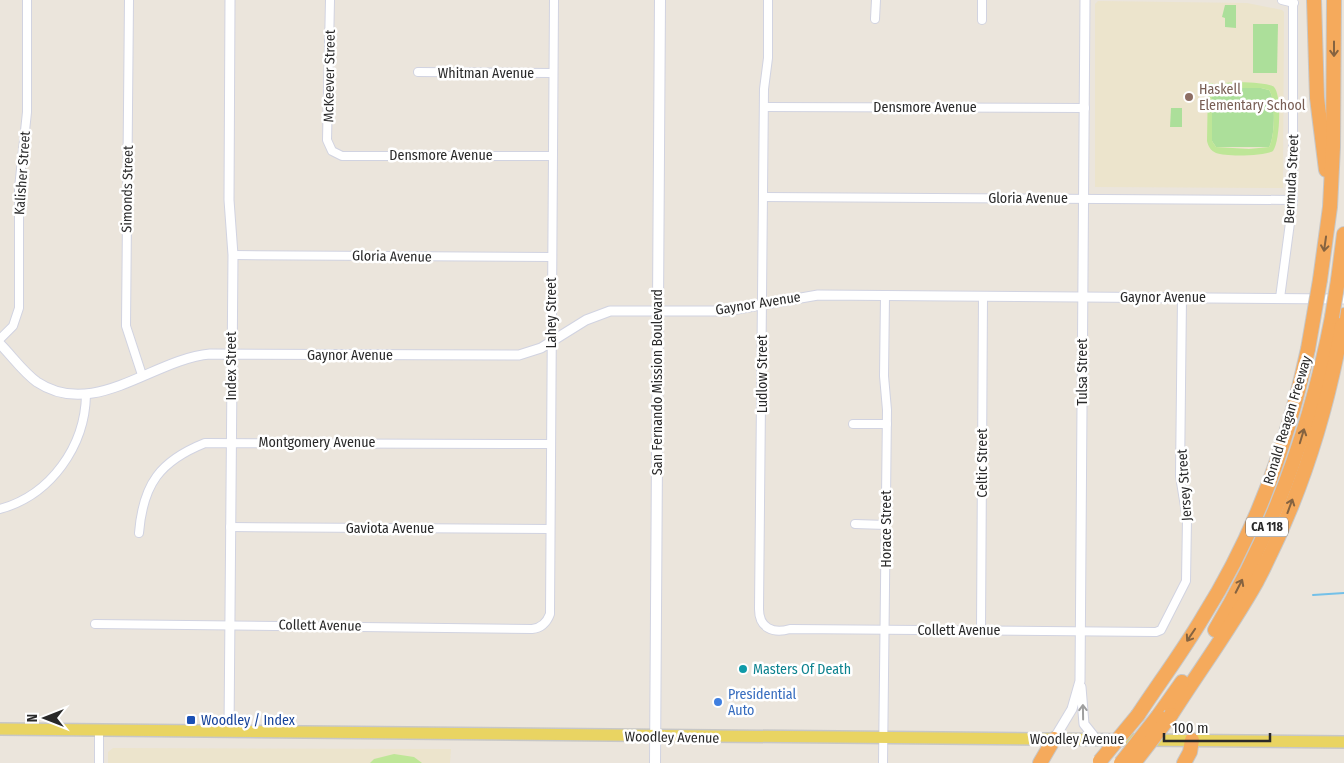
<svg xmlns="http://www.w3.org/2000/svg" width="1344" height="763" font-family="'Fira Sans Condensed',sans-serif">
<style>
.education{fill:#ece4cc}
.green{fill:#acdf9a}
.pitch{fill:#bee697;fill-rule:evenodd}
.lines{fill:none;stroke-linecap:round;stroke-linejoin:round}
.stream{stroke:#73c0e8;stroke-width:2}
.minor-casing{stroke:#d1d3e1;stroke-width:10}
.tertiary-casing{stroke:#d1d3e1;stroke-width:11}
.secondary-casing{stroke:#d1d3e1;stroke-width:12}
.primary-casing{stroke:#c7c7c7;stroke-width:14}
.motorway-casing{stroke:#c7c7c7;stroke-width:16}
.minor{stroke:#fff;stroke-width:8}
.tertiary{stroke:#fff;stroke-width:9}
.secondary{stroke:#fff;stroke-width:10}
.primary{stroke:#e9d462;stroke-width:11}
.motorway{stroke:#f5aa5c;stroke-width:14}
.motorway-bridge-casing{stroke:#c7c7c7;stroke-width:16;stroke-linecap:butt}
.motorway-bridge{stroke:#f5aa5c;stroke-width:14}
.oneway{stroke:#856340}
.oneway2{stroke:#9f9f9f}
.education-dot{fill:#8d6e63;stroke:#fff;stroke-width:2}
.culture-dot{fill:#0f9aa8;stroke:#fff;stroke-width:2}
.shop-dot{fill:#3f7fe0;stroke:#fff;stroke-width:2}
.transit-dot{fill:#1a4fb4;stroke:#fff;stroke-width:2}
.labels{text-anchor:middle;stroke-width:5;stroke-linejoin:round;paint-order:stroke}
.shield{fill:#fff;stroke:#696969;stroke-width:1}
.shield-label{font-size:12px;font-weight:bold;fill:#292929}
.street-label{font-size:14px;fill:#292929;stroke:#fff}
.education-label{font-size:14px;fill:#785e54;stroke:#fff;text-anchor:start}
.culture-label{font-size:14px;fill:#0d838f;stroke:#fff;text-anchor:start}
.shop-label{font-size:14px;fill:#366cbe;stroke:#fff;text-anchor:start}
.transit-label{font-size:14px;fill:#164399;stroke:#fff;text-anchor:start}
</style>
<rect width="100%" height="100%" fill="#ebe5dc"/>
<g class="education">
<path d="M1098,1L1247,3L1282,10L1284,12L1283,188L1095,187V4Z"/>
<path d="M113,748L451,749L450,763H108V752Z"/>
</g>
<g class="green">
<path d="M1225,5H1236V28L1225,27V18L1222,17Z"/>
<path d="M1253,24H1278L1277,73H1253Z"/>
<path d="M1261,88L1269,90C1276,98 1275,138 1269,147H1216L1212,141V96L1220,88Z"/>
<path d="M1171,108H1182V127H1170Z"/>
</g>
<g class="pitch">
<path d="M1208,83H1213V85C1221,81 1267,81 1274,87C1282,95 1280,142 1273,151C1264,156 1226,157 1216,153C1211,151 1208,146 1207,141ZM1261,88L1269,90C1276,98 1275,138 1269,147L1249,149L1216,147L1212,141V96L1220,88Z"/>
<path d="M394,754L414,757L422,763H370L374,759Z"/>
</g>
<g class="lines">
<path class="stream" d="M1313,595L1344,593"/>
<g class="minor-casing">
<g id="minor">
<path d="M129,0L126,326L142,375"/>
<path d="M330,0L327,140L332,151L342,156H552"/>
<path d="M768,0V58L764,89L759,609C759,628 773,634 790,629L1156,632L1161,630L1186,581L1187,519L1180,476L1182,297"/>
<path d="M1282,0L1294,3"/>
<path d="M875,19L876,0"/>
<path d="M982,20V0"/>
<path d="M418,72L553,73"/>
<path d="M764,107L1085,108"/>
<path d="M764,197L1293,200"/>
<path d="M233,255L551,257"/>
<path d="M1280,298L1293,200V0"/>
<path d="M0,339L13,326L19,308V188L27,112V0"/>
<path d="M853,424H887"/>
<path d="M0,509C51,495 85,446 86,395"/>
<path d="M855,524L886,525"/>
<path d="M230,527L550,529"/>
<path d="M139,533C143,484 160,461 205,443L550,444"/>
<path d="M95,624L532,629C542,628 547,622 550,614L554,0"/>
<path d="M981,631L983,296"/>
<path d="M99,763V730"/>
<path d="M883,763L887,410L884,376L885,295"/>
</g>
</g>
<g class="tertiary-casing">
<g id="tertiary">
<path d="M0,344C12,356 23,372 37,382C94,420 153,359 210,354L519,355L541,348L586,320L610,311H726L818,295L1344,299"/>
<path d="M1081,687L1084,724L1096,739"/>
<path d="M229,731L233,255L229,200L230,0"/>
<path d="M1054,739L1072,709L1080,681L1085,0"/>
</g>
</g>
<g class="secondary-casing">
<path id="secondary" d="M655,763L660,0"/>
</g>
<g class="primary-casing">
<path id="primary" d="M0,729L1344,742"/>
</g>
<g class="motorway-casing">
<g id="motorway">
<path d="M1314,0L1317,98L1326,170"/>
<path d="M1320,280L1330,207L1333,147L1334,0"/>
<path d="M1338,280L1344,234"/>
<path d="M1215,630C1272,534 1311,427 1332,317"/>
<path d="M1138,715C1159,683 1183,651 1203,617C1254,536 1288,442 1308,349"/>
<path d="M1171,715C1199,671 1232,626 1257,581C1300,499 1329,406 1344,315"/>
<path d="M1158,716L1182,682"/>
<path d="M1040,763L1054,739"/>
<path d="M1184,763L1190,752L1192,740"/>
</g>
</g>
<use href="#minor" class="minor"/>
<use href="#tertiary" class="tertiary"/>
<use href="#secondary" class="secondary"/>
<use href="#primary" class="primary"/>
<use href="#motorway" class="motorway"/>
<g class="motorway-bridge-casing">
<g id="motorway-bridge">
<path d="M1332,317L1338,280"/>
<path d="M1308,349L1320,280"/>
<path d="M1100,761L1138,715"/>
<path d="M1121,763L1158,716"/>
<path d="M1134,763L1171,715"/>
</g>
</g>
<use href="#motorway-bridge" class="motorway-bridge"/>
</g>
<defs><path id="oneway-shaft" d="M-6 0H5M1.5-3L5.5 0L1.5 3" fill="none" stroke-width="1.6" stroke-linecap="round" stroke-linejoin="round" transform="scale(1.25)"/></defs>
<g class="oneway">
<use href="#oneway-shaft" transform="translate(1334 49) rotate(90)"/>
<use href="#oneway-shaft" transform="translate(1325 244) rotate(98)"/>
<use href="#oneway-shaft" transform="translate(1302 436) rotate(-73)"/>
<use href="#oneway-shaft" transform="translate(1290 506) rotate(-70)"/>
<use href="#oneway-shaft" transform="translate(1239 586) rotate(-63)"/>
<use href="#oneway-shaft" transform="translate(1191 635) rotate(124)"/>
</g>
<use class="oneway2" href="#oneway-shaft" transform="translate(1083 712) rotate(-91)"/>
<circle class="education-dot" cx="1189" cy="97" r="5"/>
<circle class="culture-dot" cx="743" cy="669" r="5"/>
<circle class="shop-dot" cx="718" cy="702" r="5"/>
<rect class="transit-dot" x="186" y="715" width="10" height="10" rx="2.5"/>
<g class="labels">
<rect class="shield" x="1246" y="517.5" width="42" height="19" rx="4"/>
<g class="shield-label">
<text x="1267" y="531">CA 118</text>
</g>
<g class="street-label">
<text x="486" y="78">Whitman Avenue</text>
<text transform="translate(329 76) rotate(-89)" y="5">McKeever Street</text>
<text x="925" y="112">Densmore Avenue</text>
<text x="441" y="160">Densmore Avenue</text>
<text transform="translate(22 173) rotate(-86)" y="5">Kalisher Street</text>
<text transform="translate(1291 179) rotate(-87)" y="5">Bermuda Street</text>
<text transform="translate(127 189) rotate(-89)" y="5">Simonds Street</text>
<text x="1028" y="203">Gloria Avenue</text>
<text transform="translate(392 256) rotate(1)" y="5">Gloria Avenue</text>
<text x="1163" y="302">Gaynor Avenue</text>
<text transform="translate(758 303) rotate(-9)" y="5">Gaynor Avenue</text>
<text transform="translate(551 313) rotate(-90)" y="5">Lahey Street</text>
<text x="350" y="360">Gaynor Avenue</text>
<text transform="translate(231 366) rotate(-90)" y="5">Index Street</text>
<text transform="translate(1082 372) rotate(-90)" y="5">Tulsa Street</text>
<text transform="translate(762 374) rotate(-90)" y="5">Ludlow Street</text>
<text transform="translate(657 382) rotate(-90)" y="5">San Fernando Mission Boulevard</text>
<text transform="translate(1287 420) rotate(-73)" y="5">Ronald Reagan Freeway</text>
<text x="317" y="447">Montgomery Avenue</text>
<text transform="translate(982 463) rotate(-90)" y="5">Celtic Street</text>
<text transform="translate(1184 485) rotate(-94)" y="5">Jersey Street</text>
<text x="390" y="533">Gaviota Avenue</text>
<text transform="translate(886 529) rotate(-90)" y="5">Horace Street</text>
<text transform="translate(320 625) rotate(1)" y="5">Collett Avenue</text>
<text x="959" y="635">Collett Avenue</text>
<text transform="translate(672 737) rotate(1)" y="5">Woodley Avenue</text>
<text x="1077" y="744">Woodley Avenue</text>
</g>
<g class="education-label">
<text x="1199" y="94">Haskell<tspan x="1199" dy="16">Elementary School</tspan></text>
</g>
<g class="culture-label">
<text x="753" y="674">Masters Of Death</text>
</g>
<g class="shop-label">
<text x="728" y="699">Presidential<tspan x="728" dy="16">Auto</tspan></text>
</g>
<g class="transit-label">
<text x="201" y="725">Woodley / Index</text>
</g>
</g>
<g transform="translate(45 718) rotate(270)" stroke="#ffffff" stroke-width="4" paint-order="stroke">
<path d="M0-4L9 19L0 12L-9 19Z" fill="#292929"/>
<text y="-8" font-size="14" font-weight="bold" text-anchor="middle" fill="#292929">N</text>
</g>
<path d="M1164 733v8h106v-8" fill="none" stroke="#292929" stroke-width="2.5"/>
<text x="1172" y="733" font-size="15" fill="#292929" stroke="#ffffff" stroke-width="4" paint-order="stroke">100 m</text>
</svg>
